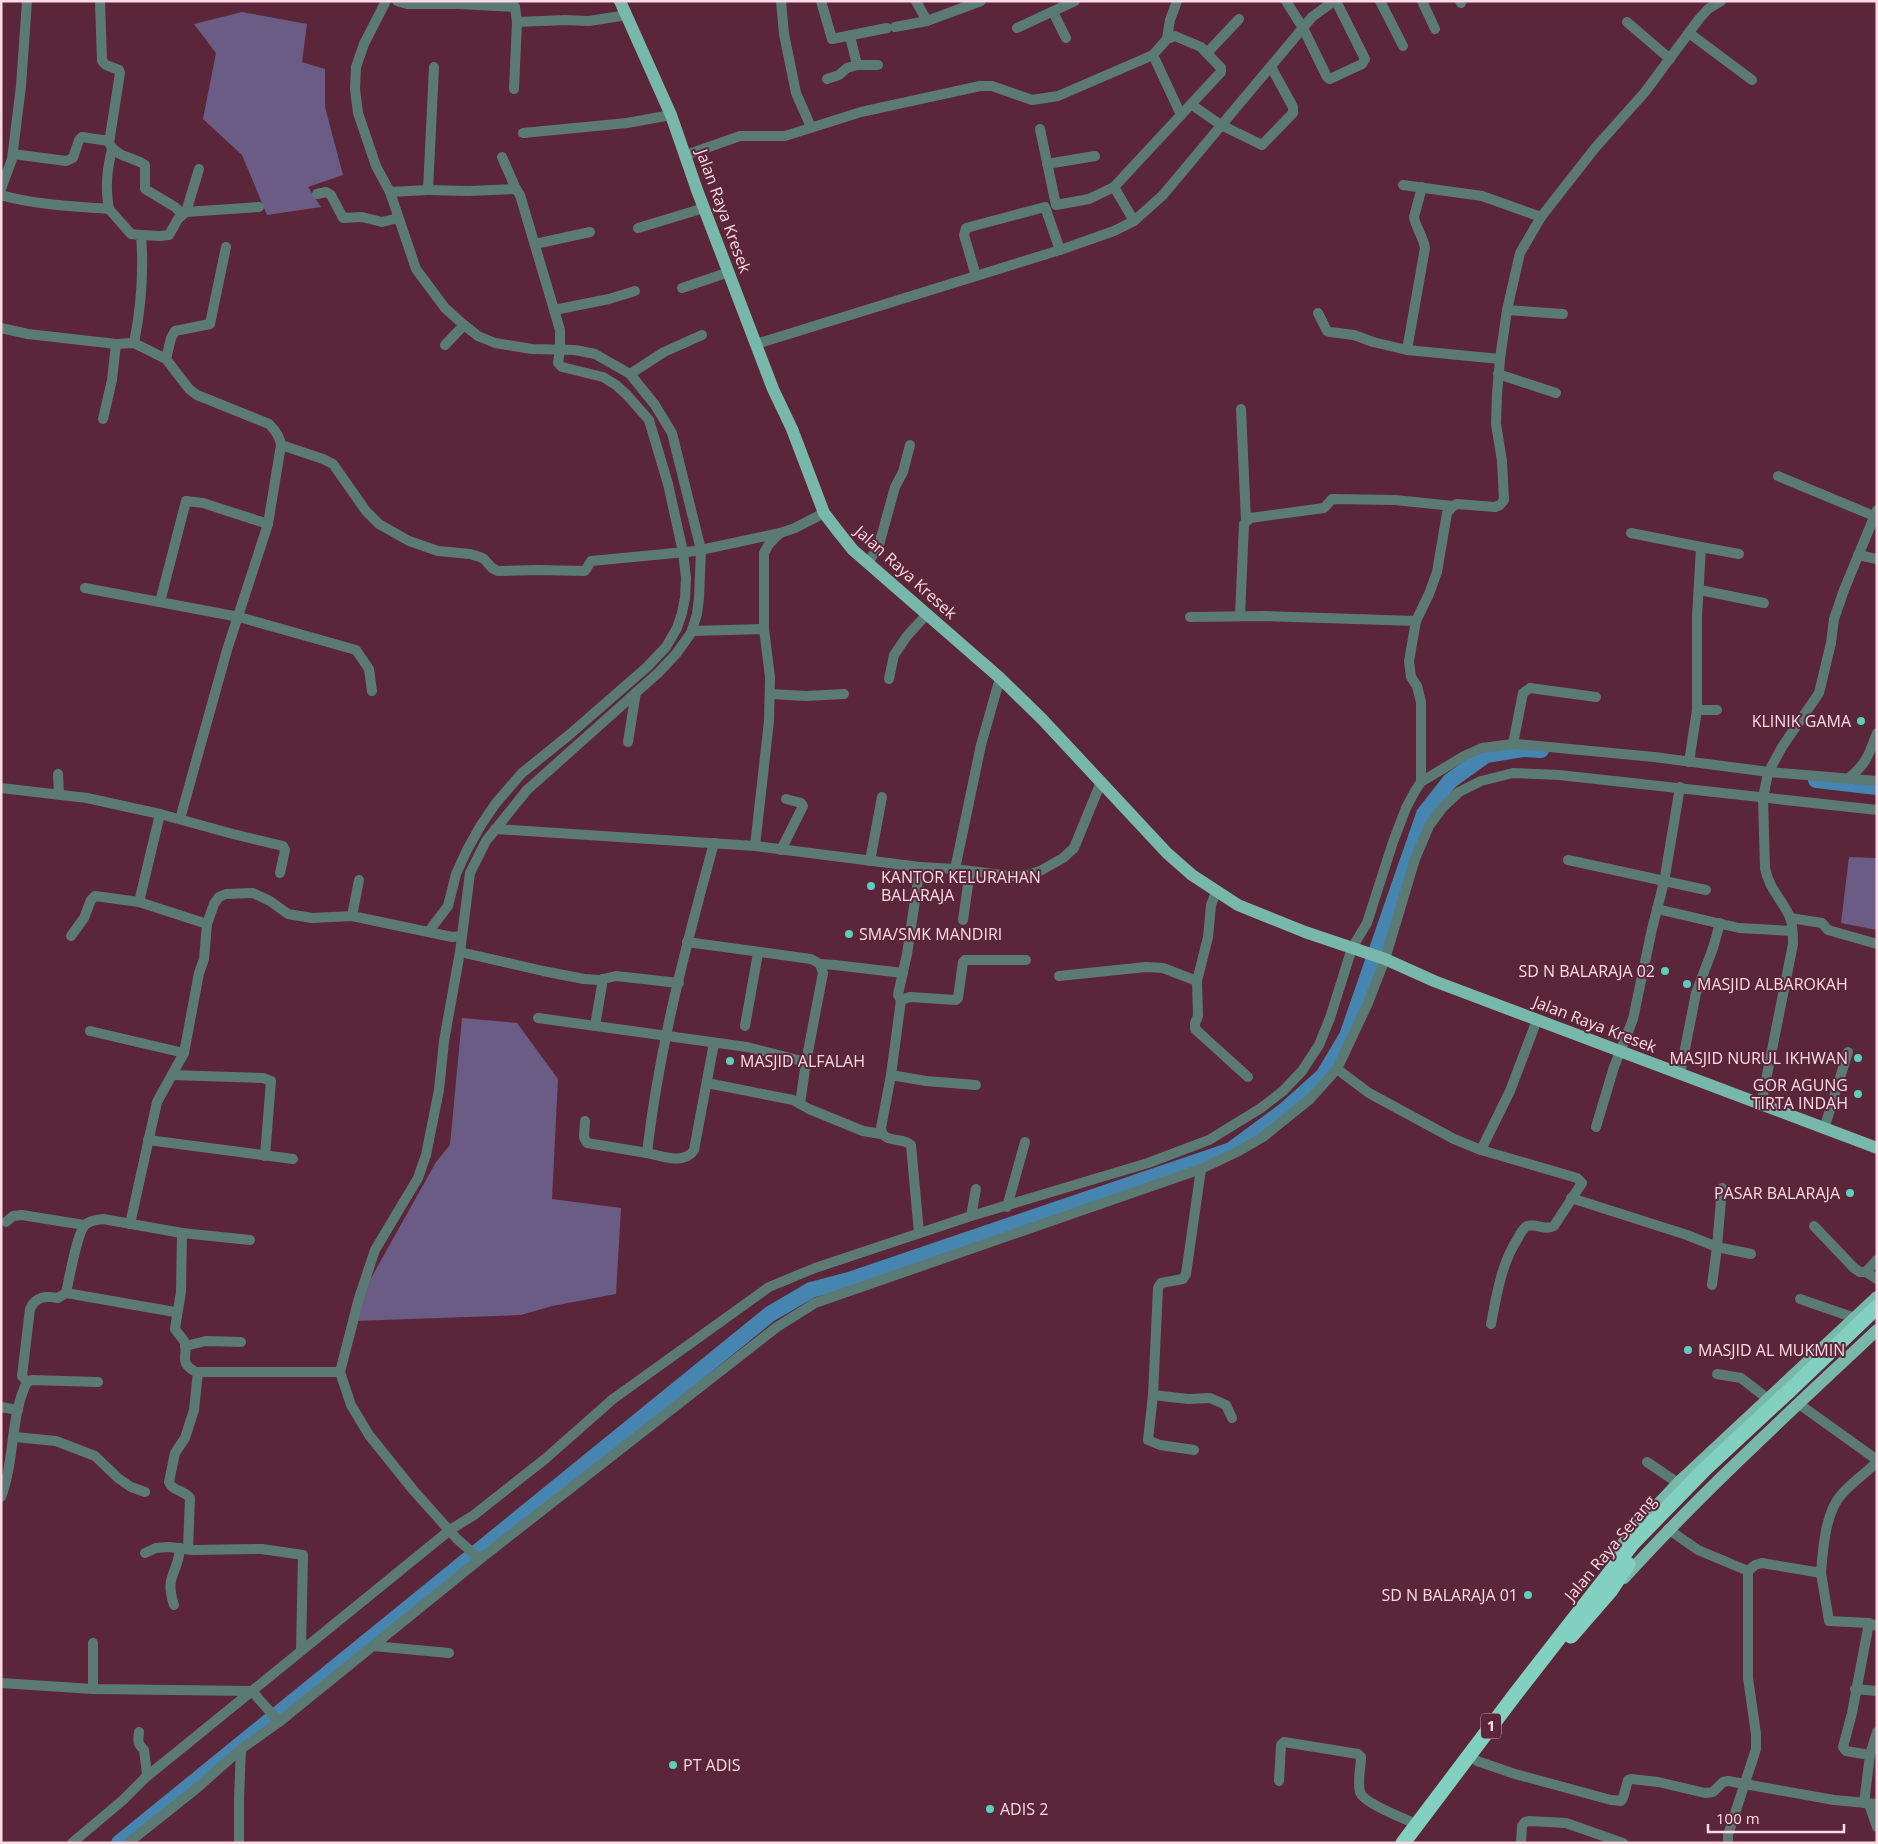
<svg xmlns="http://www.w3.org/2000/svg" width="1878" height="1844" font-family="'Open Sans',sans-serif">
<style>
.green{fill:#6a5c85}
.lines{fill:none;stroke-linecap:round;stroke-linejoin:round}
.river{stroke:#4685af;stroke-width:16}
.minor{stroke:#5b7a73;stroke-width:10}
.major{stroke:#77b8ab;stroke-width:12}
.highway{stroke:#81d0c0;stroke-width:15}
.highway-bridge{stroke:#81d0c0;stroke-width:15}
.poi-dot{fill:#5cceba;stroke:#5b2639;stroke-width:2}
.labels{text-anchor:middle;stroke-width:4;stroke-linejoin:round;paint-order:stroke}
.shield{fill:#5b2639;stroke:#cda5b1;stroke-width:1}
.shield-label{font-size:15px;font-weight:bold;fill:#fedbe4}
.street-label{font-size:16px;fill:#fedbe4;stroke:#5b2639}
.poi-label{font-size:16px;fill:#fedbe4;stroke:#5b2639;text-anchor:start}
</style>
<rect width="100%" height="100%" fill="#5b2639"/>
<g class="green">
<path d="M242,12L307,24L302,62L325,69V107L343,175L308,187L321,207L267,215L242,155L203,119L216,53L194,24Z"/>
<path d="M1849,857L1877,858V930L1841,923Z"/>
<path d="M462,1018L517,1023L558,1079L552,1199L621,1208L616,1294L552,1306L521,1315L354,1321L370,1280L436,1162L450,1145Z"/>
</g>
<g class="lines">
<g class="river">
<path d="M1816,780L1877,787"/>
<path d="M119,1843L770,1314L811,1290L849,1280L1231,1150L1285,1110L1323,1076L1347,1036L1424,814L1450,781L1486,755L1523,749L1541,750"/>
</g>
<g class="minor">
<path d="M100,1L102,61L106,65L119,70L120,73L109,143C117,158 132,156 145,165V189L175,207L182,214"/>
<path d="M386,1L364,44L356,67L355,89L358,113L376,166L390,192L416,269L445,308L464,325L478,336L495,343L532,349L575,350L595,354L630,374L655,405L672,433L701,550L699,598L697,614L691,633L676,654L658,673L527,790L486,841L470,873L460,952L444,1041L439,1090L426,1155L418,1178L375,1250L359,1298L340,1372L351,1405L369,1435L414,1491L457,1539L480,1559"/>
<path d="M397,1L407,4H459L515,7L517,22L514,89"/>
<path d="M781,1L784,34L796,93L811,127"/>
<path d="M821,1L832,39L887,28"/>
<path d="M916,1L927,21"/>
<path d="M1286,1L1303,28L1327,77L1330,79L1362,64L1365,59L1336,1"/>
<path d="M1380,1L1403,46"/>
<path d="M1422,1L1435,29"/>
<path d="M1460,1L1461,3"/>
<path d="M1053,12L1066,38"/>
<path d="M517,22L565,20L589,21L627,15"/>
<path d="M1627,22L1670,59"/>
<path d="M895,27L927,21L981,1"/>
<path d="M1017,28L1075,1"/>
<path d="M1689,33L1752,80"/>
<path d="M850,36L857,65"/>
<path d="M1167,39L1170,20L1177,1"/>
<path d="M1207,53L1239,19"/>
<path d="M1153,55L1181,115"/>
<path d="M827,79L839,75L847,68L857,65H878"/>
<path d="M1192,105L1221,125L1262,145L1293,113V107L1271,67"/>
<path d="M1040,129L1056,205L1089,199L1114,187"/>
<path d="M523,133L627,123L671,115"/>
<path d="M13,154L66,161L73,158L79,140L82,137L109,141"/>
<path d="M686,155L740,136H785L861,112L980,86H992L1032,100L1058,96L1153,55L1167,39L1175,36L1201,47L1221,68V72L1114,187L1134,221"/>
<path d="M502,157L516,189"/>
<path d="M1047,164L1095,156"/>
<path d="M1403,185L1482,196L1541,217"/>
<path d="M1,189L12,159L21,86L27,1"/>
<path d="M428,190L468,191L516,189L520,195L560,330V350L558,363L562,367L603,377L616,385L627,395L649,420L668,484L683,552L686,578L685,598L682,613L677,628L666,647L647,667L569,735L522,773L496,803L481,825L467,850L456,874L448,906L429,931"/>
<path d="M390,192L428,190L434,67"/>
<path d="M317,194L326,192L331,195L343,218L362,217L382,222L398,218"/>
<path d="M1,195C36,205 73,206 109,209L131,234L141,235C144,271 141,308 134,343"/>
<path d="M109,209C105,187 107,170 112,149"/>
<path d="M186,212L199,169"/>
<path d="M638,228L704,208"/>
<path d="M141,235L160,236L169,235L178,219L186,212L259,207"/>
<path d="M535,244L590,232"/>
<path d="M976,276L964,235L966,228L1045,207L1060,250"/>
<path d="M682,288L729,272"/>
<path d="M554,310L609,299L635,291"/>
<path d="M1507,310L1563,314"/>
<path d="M1318,313L1327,331L1330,332L1354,335L1373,342L1407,350L1500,359"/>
<path d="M1,328L28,334L116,344L134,343L166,359L189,389L197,395L269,424C275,430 280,436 281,445L268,524L227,650L180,819"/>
<path d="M756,344L1060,250L1114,231L1134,221L1163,195L1312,17L1334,1"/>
<path d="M445,345L464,325"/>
<path d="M1407,350L1425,248C1423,236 1415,226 1414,217L1422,187"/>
<path d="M166,359L171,338L175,331L210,324L226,247"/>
<path d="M630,374L664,352L702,335"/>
<path d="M1498,374L1556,393"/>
<path d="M1241,409L1246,521"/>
<path d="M103,419L112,380L116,344"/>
<path d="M281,445L323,459L333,464L366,511L379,524L409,541L438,551L470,554L480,557L484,559L492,568L498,571L537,570L585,571L591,561L696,551L780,533L795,528L824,513"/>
<path d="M1778,476L1874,516"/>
<path d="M1631,533L1701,547"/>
<path d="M1858,555L1877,559"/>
<path d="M868,563L879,545L895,487L903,472L910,445"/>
<path d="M85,588L239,617L356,650L369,669L372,691"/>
<path d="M1700,590L1764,603"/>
<path d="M160,602L186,501L203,503L268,524"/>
<path d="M1240,616L1244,524L1250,518L1324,508L1332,499L1395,500L1453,506"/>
<path d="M1190,617L1265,616L1416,621L1409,661L1411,677L1417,686L1421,702V782"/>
<path d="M1416,621L1429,594L1437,572L1447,513L1453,506L1457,504L1495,507L1500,505L1504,500L1502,461L1496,424L1497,394L1500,359L1507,310L1520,253L1541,217L1595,148L1645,92L1699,19L1708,9L1721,1"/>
<path d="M692,631L764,629"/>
<path d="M889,679L894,655L907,636L927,614"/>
<path d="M770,694L806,696L844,694"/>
<path d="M1697,710H1717"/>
<path d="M628,742L636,692"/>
<path d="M1513,744L1523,693L1530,688L1596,697"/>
<path d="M1689,762L1697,710V617L1701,547L1739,554"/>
<path d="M58,774L59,795"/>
<path d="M1850,777C1867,763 1869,754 1877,733"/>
<path d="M1,788L87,798L160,814L139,902L207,924L214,904L219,897L226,894L253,893L270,901L288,914L312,918L352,916L452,937L462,936"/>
<path d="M160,814L233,834L283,846L285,850L280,873"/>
<path d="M495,829L755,846L920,867L955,869L1010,876H1024L1040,871L1063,858L1074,848L1101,782"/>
<path d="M755,846L769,721L770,677L764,629V553L769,544L780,533"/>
<path d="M781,850L803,806L801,803L786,799"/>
<path d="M1568,860L1706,890"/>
<path d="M870,861L882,797"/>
<path d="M955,869L981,745L1000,678"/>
<path d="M1216,892L1211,905L1208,937L1197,981L1198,1016L1195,1023V1029L1248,1077"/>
<path d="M1657,909L1739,928L1792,931"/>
<path d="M352,916L359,880"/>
<path d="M1790,918L1822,923L1828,930L1877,944"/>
<path d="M963,920L970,871"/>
<path d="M71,936L84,918L91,900L95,896L139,902"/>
<path d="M460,952L543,971L584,979L599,980L616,976L679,983"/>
<path d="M820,964L835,965L903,973"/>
<path d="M1059,976L1146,967L1163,968L1197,981"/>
<path d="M901,1000L898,995L899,990L907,954L920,867"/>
<path d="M538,1018L747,1047L806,1062L823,973L820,964L811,959L687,942"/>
<path d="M595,1026L603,979"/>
<path d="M745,1026L758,953"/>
<path d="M90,1031L184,1053"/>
<path d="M1337,1069L1369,1093L1454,1139L1481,1150L1577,1178L1582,1183L1554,1226C1545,1231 1537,1223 1527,1226C1523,1228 1520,1234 1518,1238C1501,1264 1497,1294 1491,1324"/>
<path d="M1680,1074L1696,993L1713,948L1720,923"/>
<path d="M172,1075L263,1078L271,1081L265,1156"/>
<path d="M891,1075L926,1081L976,1085"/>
<path d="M707,1083L793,1100L809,1109L863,1131L881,1134"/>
<path d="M800,1104L806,1062"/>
<path d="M1761,1105L1793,944C1793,936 1793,925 1790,917C1781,898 1769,889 1765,868L1763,798L1768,773L1782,747L1819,693L1831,643L1834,619L1844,590L1877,510"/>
<path d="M585,1121L584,1137L587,1143L647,1153C659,1048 686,945 714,843"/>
<path d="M1596,1127L1614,1067L1633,1019L1652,929L1664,882L1680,787"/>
<path d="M1824,1129L1848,1052"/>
<path d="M148,1140L293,1159"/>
<path d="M1481,1150L1510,1091L1537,1020"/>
<path d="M647,1153C661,1156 685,1165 694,1150L714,1043"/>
<path d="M1722,1188L1717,1247L1751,1254"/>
<path d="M1571,1198L1687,1235L1717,1247L1712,1285"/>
<path d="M1007,1207L1025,1142"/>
<path d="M971,1216L976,1189"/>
<path d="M6,1222L13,1216L22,1215L84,1225"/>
<path d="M130,1224L157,1102L184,1053L199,973L204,959L207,924"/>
<path d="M1814,1226L1854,1268L1860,1272H1866L1877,1279"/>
<path d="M919,1233L911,1145C902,1136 883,1145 881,1128L891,1075L901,1000L910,997L956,1000L958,998L963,962L965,960H1026"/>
<path d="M1866,1272L1877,1260"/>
<path d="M66,1293C69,1280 77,1233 85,1225C90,1220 97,1220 103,1219L182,1233L250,1240"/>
<path d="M1800,1299L1855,1318"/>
<path d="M177,1316L181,1292L182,1233"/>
<path d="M185,1346L206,1341L241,1342"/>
<path d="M1717,1374L1741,1378L1768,1399"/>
<path d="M27,1382L22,1376L30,1309C36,1296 45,1296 58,1298L66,1293L175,1312L177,1316L175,1329C178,1334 183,1338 185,1343C188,1358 178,1362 196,1372H340"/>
<path d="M1153,1395L1188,1399L1210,1398L1226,1405L1232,1418"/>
<path d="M1799,1404L1877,1460"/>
<path d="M1,1407L18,1410"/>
<path d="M15,1437L56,1441L95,1456L118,1478L131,1487L145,1492"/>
<path d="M1194,1450L1160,1445L1148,1440L1153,1395L1158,1288L1161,1283L1183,1279L1186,1274L1201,1169"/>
<path d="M1647,1462L1678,1483"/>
<path d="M1,1497C15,1461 10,1416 27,1382L32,1380L98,1382"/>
<path d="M1668,1529L1698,1550L1748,1571"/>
<path d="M188,1549L190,1498C184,1490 172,1491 169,1482L175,1453L185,1438L194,1410L198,1372"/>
<path d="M145,1553L156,1548L169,1547L192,1550L262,1549L303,1555L301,1650"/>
<path d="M1821,1573L1829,1621L1869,1623L1877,1626"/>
<path d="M174,1605C164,1575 178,1575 180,1548"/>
<path d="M1869,1623L1852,1713L1843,1747L1846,1751L1870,1755"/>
<path d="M373,1646L449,1653"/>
<path d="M1,1683L93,1689L252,1691L279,1722"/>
<path d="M93,1689V1643"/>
<path d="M1855,1689L1877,1691"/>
<path d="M139,1732C138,1742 137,1743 144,1750L147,1774L145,1778"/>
<path d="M1477,1761L1515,1774L1611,1800L1621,1801L1623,1798L1628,1780L1631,1779L1658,1782L1705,1793L1713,1792L1723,1782L1728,1781L1834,1800L1877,1804"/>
<path d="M1279,1781L1281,1745L1284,1742L1358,1754L1361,1757C1361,1768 1357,1780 1360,1792C1363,1803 1405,1819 1416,1824"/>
<path d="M1864,1803L1870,1755L1877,1732"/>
<path d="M1869,1804L1877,1827"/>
<path d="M72,1843L123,1800L145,1778L450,1530L474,1515L545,1459L613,1399L769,1287L815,1268L971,1216L1148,1163L1209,1140L1261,1108L1283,1091L1302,1071L1319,1045L1330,1018L1352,948L1367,923L1393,842L1406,808L1415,791L1421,782L1464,756L1482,748L1513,744L1528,745L1654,757L1769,772L1877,781"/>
<path d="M128,1843L197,1788L241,1749L279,1722L480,1559L777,1327L815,1303L1201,1169L1239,1151L1263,1137L1310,1099L1337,1069L1368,1003L1385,959L1415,859L1429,826L1443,807L1459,792L1481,781L1513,773L1559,775L1877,810"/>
<path d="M239,1843V1798L241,1749"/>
<path d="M1521,1843L1522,1826L1525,1822L1529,1821L1566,1823L1623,1843"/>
<path d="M1728,1843V1835L1756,1749V1734L1748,1678V1571L1755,1565L1762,1563L1821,1573C1823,1549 1825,1512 1842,1494C1852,1482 1866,1473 1877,1462"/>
</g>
<g class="major">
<path d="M620,1L671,115L697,190L773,389L792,429L824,513L837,530L853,550L1000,678L1042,719L1167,853L1192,875L1238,905L1305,932L1385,959L1434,981L1877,1148"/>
<path d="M1615,1554L1630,1534L1678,1483L1877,1297"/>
<path d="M1624,1578C1704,1490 1791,1411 1877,1330"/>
</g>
<g class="highway">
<path d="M1571,1636L1611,1590L1628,1564"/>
<path d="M1403,1843L1517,1692L1633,1543L1705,1469L1789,1391"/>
</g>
<path class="highway-bridge" d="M1789,1391L1877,1307"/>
</g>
<g class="poi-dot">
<circle cx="1861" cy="721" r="5"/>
<circle cx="871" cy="886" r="5"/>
<circle cx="849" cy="934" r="5"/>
<circle cx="1665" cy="971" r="5"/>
<circle cx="1687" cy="984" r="5"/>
<circle cx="1858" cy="1058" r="5"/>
<circle cx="730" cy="1061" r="5"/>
<circle cx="1858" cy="1094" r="5"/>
<circle cx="1850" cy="1193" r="5"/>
<circle cx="1688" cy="1350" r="5"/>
<circle cx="1528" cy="1595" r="5"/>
<circle cx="673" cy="1765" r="5"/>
<circle cx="990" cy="1809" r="5"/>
</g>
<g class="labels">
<rect class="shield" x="1481" y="1713.5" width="20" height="25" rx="4"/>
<g class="shield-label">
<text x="1491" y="1731">1</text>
</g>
<g class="street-label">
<text transform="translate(724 211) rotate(70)" y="6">Jalan Raya Kresek</text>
<text transform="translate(906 572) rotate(42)" y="6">Jalan Raya Kresek</text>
<text transform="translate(1595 1024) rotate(21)" y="6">Jalan Raya Kresek</text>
<text transform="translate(1610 1548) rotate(-50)" y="6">Jalan Raya Serang</text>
</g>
<g class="poi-label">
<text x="1851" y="727" text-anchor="end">KLINIK GAMA</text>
<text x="881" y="883">KANTOR KELURAHAN<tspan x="881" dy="18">BALARAJA</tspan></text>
<text x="859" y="940">SMA/SMK MANDIRI</text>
<text x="1655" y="977" text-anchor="end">SD N BALARAJA 02</text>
<text x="1697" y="990">MASJID ALBAROKAH</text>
<text x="1848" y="1064" text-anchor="end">MASJID NURUL IKHWAN</text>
<text x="740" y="1067">MASJID ALFALAH</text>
<text x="1848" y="1091" text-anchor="end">GOR AGUNG<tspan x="1848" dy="18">TIRTA INDAH</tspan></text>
<text x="1840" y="1199" text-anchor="end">PASAR BALARAJA</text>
<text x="1698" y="1356">MASJID AL MUKMIN</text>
<text x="1518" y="1601" text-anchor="end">SD N BALARAJA 01</text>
<text x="683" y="1771">PT ADIS</text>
<text x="1000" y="1815">ADIS 2</text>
</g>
</g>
<rect width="1878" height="1844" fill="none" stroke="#fedbe4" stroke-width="5"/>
<path d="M1708 1824v8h136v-8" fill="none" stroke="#fedbe4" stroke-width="2.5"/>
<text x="1716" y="1824" font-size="15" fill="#fedbe4" stroke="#5b2639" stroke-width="4" paint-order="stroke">100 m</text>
</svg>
